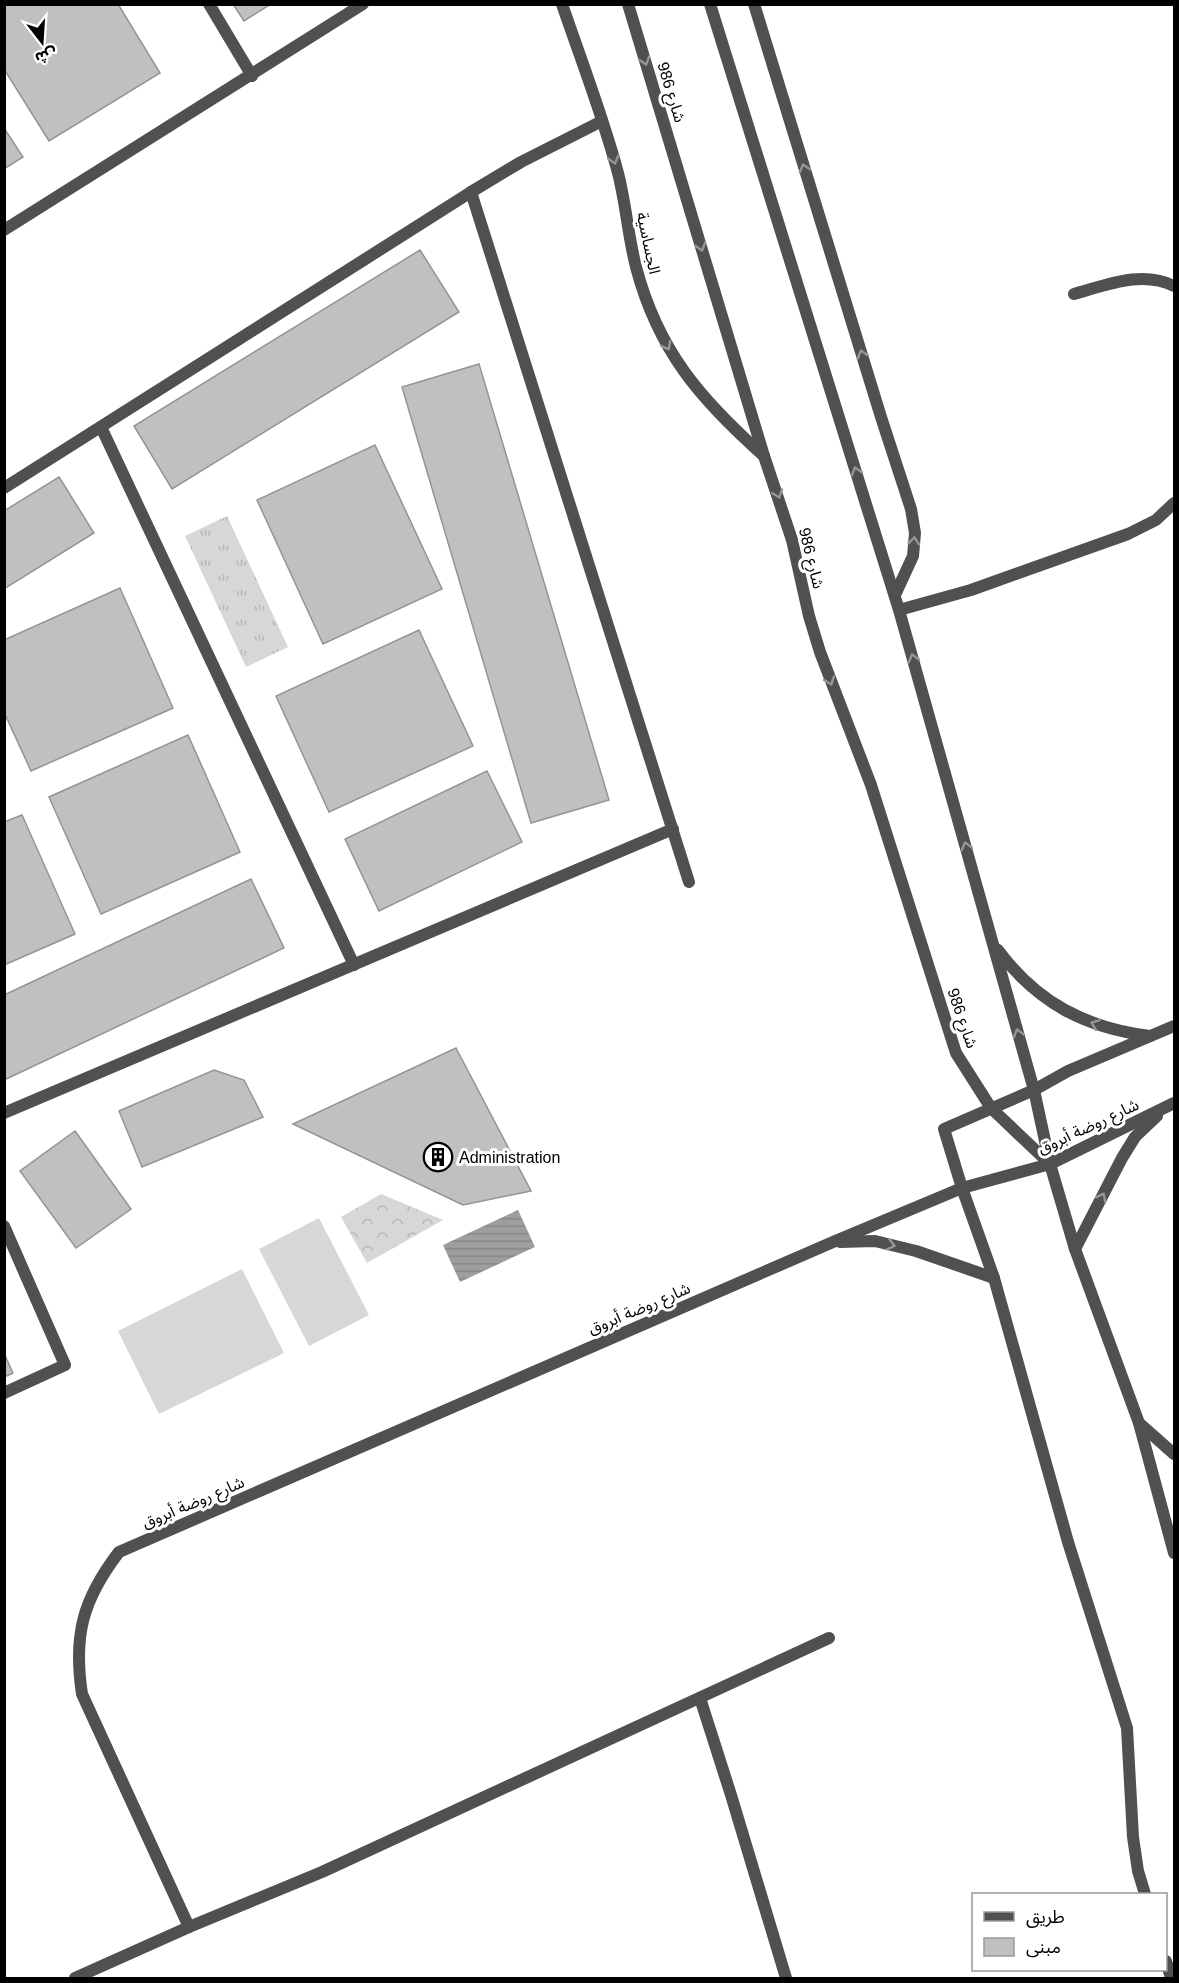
<svg xmlns="http://www.w3.org/2000/svg" width="1179" height="1983" font-family="Arial,'Noto Sans Arabic',sans-serif">
<style>
.grass{fill:url(#grass-tufts)}
.park{fill:url(#park-crowns)}
.garden{fill:#d7d7d7}
.water{fill:url(#water-rules)}
.building{fill:#c0c0c0;stroke:#949494;stroke-width:1.5}
.lines{fill:none;stroke-linecap:round;stroke-linejoin:round}
.lane{stroke:#505050;stroke-width:12}
.street{stroke:#505050;stroke-width:12}
.oneway{stroke:#969696}
.labels{text-anchor:middle;stroke-width:6;stroke-linejoin:round;paint-order:stroke}
.street-label{font-size:16px;fill:#000;stroke:#fff}
.poi-label{font-size:16px;fill:#000;stroke:#fff;text-anchor:start}
</style>
<defs>
<pattern id="grass-tufts" width="24" height="20" patternUnits="userSpaceOnUse" patternTransform="scale(1.5)"><rect width="24" height="20" fill="#d7d7d7"/><path d="M3 7l-1-3M5 7V3M7 7l1-3M15 17l-1-3M17 17v-4M19 17l1-3" fill="none" stroke="#b7b7b7"/></pattern>
<pattern id="park-crowns" width="20" height="18" patternUnits="userSpaceOnUse" patternTransform="scale(1.5)"><rect width="20" height="18" fill="#d7d7d7"/><path d="M2 6a3 3 0 1 1 6 0M12 15a3 3 0 1 1 6 0" fill="none" stroke="#b7b7b7"/></pattern>
<pattern id="water-rules" width="6" height="5" patternUnits="userSpaceOnUse" patternTransform="scale(1.5)"><rect width="6" height="5" fill="#9e9e9e"/><path d="M0 2.5h6" fill="none" stroke="#868686"/></pattern>
</defs>
<rect width="100%" height="100%" fill="#fff"/>
<path class="grass" d="M227,516L288,647L246,667L185,536Z"/>
<path class="park" d="M381,1194L443,1220L367,1263L341,1217Z"/>
<g class="garden">
<path d="M319,1218L369,1315L309,1346L259,1249Z"/>
<path d="M242,1269L284,1353L159,1414L118,1331Z"/>
</g>
<path class="water" d="M518,1210L535,1247L460,1282L443,1245Z"/>
<g class="building">
<path d="M4,4H118L160,73L49,141L4,69Z"/>
<path d="M233,4H271L244,21Z"/>
<path d="M4,128L23,157L4,169Z"/>
<path d="M420,250L459,312L172,489L134,426Z"/>
<path d="M479,364L609,800L531,823L402,387Z"/>
<path d="M375,445L442,589L323,644L257,500Z"/>
<path d="M59,477L94,533L4,589V511Z"/>
<path d="M120,588L173,708L31,771L4,712V640Z"/>
<path d="M419,630L473,746L329,812L276,696Z"/>
<path d="M188,735L240,852L101,914L49,797Z"/>
<path d="M487,771L522,842L379,911L345,839Z"/>
<path d="M22,815L75,934L4,965V822Z"/>
<path d="M251,879L284,948L4,1080V995Z"/>
<path d="M456,1048L531,1191L463,1205L293,1124Z"/>
<path d="M214,1070L244,1080L263,1117L142,1167L119,1111Z"/>
<path d="M75,1131L131,1209L76,1248L20,1171Z"/>
<path d="M4,1353L13,1373L4,1377Z"/>
</g>
<g class="lines">
<g class="lane">
<path d="M754,4L881,417L911,509L915,533L913,556L895,595"/>
<path d="M1074,294C1107,285 1142,270 1174,286"/>
<path d="M899,610L971,590L1128,534L1156,520L1174,503"/>
</g>
<g class="street">
<path d="M209,4L252,76"/>
<path d="M562,4C581,60 603,116 618,173C626,204 628,236 636,267C658,351 701,400 764,456"/>
<path d="M628,4L764,456L792,540L809,616L820,652L871,785L956,1053L991,1108L1050,1164"/>
<path d="M710,4L899,610L1034,1090L1050,1164L1075,1249L1139,1423L1174,1553"/>
<path d="M471,192L689,882"/>
<path d="M4,230L363,4"/>
<path d="M101,427L354,965"/>
<path d="M4,488L471,192L521,162L602,121"/>
<path d="M998,950C1037,1003 1086,1028 1150,1036"/>
<path d="M4,1113L673,829"/>
<path d="M4,1226L65,1365L4,1393"/>
<path d="M840,1242L875,1241L916,1251L994,1278"/>
<path d="M1075,1249L1122,1158L1135,1137L1157,1116"/>
<path d="M1139,1423L1174,1454"/>
<path d="M700,1698L731,1795L786,1978"/>
<path d="M1145,1894L1138,1871L1133,1837L1127,1728L1068,1542L994,1278L962,1188L944,1129L1034,1090L1068,1071L1174,1026"/>
<path d="M189,1927L82,1694C73,1635 83,1599 119,1552L833,1242L962,1188L1050,1164L1174,1103"/>
<path d="M1166,1961L1171,1978"/>
<path d="M75,1978L189,1927L322,1872L829,1638"/>
</g>
</g>
<defs><path id="oneway-chevron" d="M-2-3.5L2.5 0L-2 3.5" fill="none" stroke-width="1.6" stroke-linecap="round" stroke-linejoin="round" transform="scale(1.5)"/></defs>
<g class="oneway">
<use href="#oneway-chevron" transform="translate(645 61) rotate(73)"/>
<use href="#oneway-chevron" transform="translate(614 160) rotate(74)"/>
<use href="#oneway-chevron" transform="translate(804 168) rotate(-107)"/>
<use href="#oneway-chevron" transform="translate(701 247) rotate(73)"/>
<use href="#oneway-chevron" transform="translate(667 346) rotate(61)"/>
<use href="#oneway-chevron" transform="translate(862 354) rotate(-107)"/>
<use href="#oneway-chevron" transform="translate(856 471) rotate(-107)"/>
<use href="#oneway-chevron" transform="translate(778 494) rotate(70)"/>
<use href="#oneway-chevron" transform="translate(914 541) rotate(-85)"/>
<use href="#oneway-chevron" transform="translate(913 658) rotate(-106)"/>
<use href="#oneway-chevron" transform="translate(830 681) rotate(70)"/>
<use href="#oneway-chevron" transform="translate(966 846) rotate(-106)"/>
<use href="#oneway-chevron" transform="translate(1095 1024) rotate(-159)"/>
<use href="#oneway-chevron" transform="translate(1018 1033) rotate(-106)"/>
<use href="#oneway-chevron" transform="translate(1102 1197) rotate(-63)"/>
<use href="#oneway-chevron" transform="translate(891 1245) rotate(14)"/>
</g>
<defs>
<g id="building-ring" transform="scale(1.5)"><circle r="9.5" fill="#fff" stroke="#000" stroke-width="1.5"/><path d="M-4-6H4V6H1V3H-1V6H-4ZM-2.5-4.3h1.7v1.8h-1.7ZM.8-4.3h1.7v1.8H.8ZM-2.5-1h1.7V.8h-1.7ZM.8-1h1.7V.8H.8Z" fill="#000"/></g>
</defs>
<g fill-rule="evenodd">
<use href="#building-ring" x="438" y="1157"/>
</g>
<g class="labels">
<g class="street-label">
<text transform="translate(672 92) rotate(73)" y="6">شارع 986</text>
<text transform="translate(649 243) rotate(78)" y="6">الجساسية</text>
<text transform="translate(812 558) rotate(76)" y="6">شارع 986</text>
<text transform="translate(963 1018) rotate(71)" y="6">شارع 986</text>
<text transform="translate(1088 1126) rotate(-25)" y="6">شارع روضة أبروق</text>
<text transform="translate(639 1308) rotate(-23)" y="6">شارع روضة أبروق</text>
<text transform="translate(193 1502) rotate(-23)" y="6">شارع روضة أبروق</text>
</g>
<g class="poi-label">
<text x="459" y="1163">Administration</text>
</g>
</g>
<rect width="1179" height="1983" fill="none" stroke="#000000" stroke-width="12"/>
<rect x="972" y="1893" width="195" height="78" fill="#ffffff" stroke="#999999" stroke-width="1.5"/>
<rect x="984" y="1912" width="30" height="9" fill="#505050" stroke="#999999" stroke-width="1.5"/>
<text x="1026" y="1923" font-size="18" fill="#000000">طريق</text>
<rect x="984" y="1938" width="30" height="18" fill="#c0c0c0" stroke="#999999" stroke-width="1.5"/>
<text x="1026" y="1953" font-size="18" fill="#000000">مبنى</text>
<g transform="translate(42 42) rotate(163)" stroke="#ffffff" stroke-width="4.5" paint-order="stroke">
<path d="M0-4.5L10 22L0 15L-10 22Z" fill="#000000"/>
<text y="-9" font-size="16" font-weight="bold" text-anchor="middle" fill="#000000">ش</text>
</g>
</svg>
